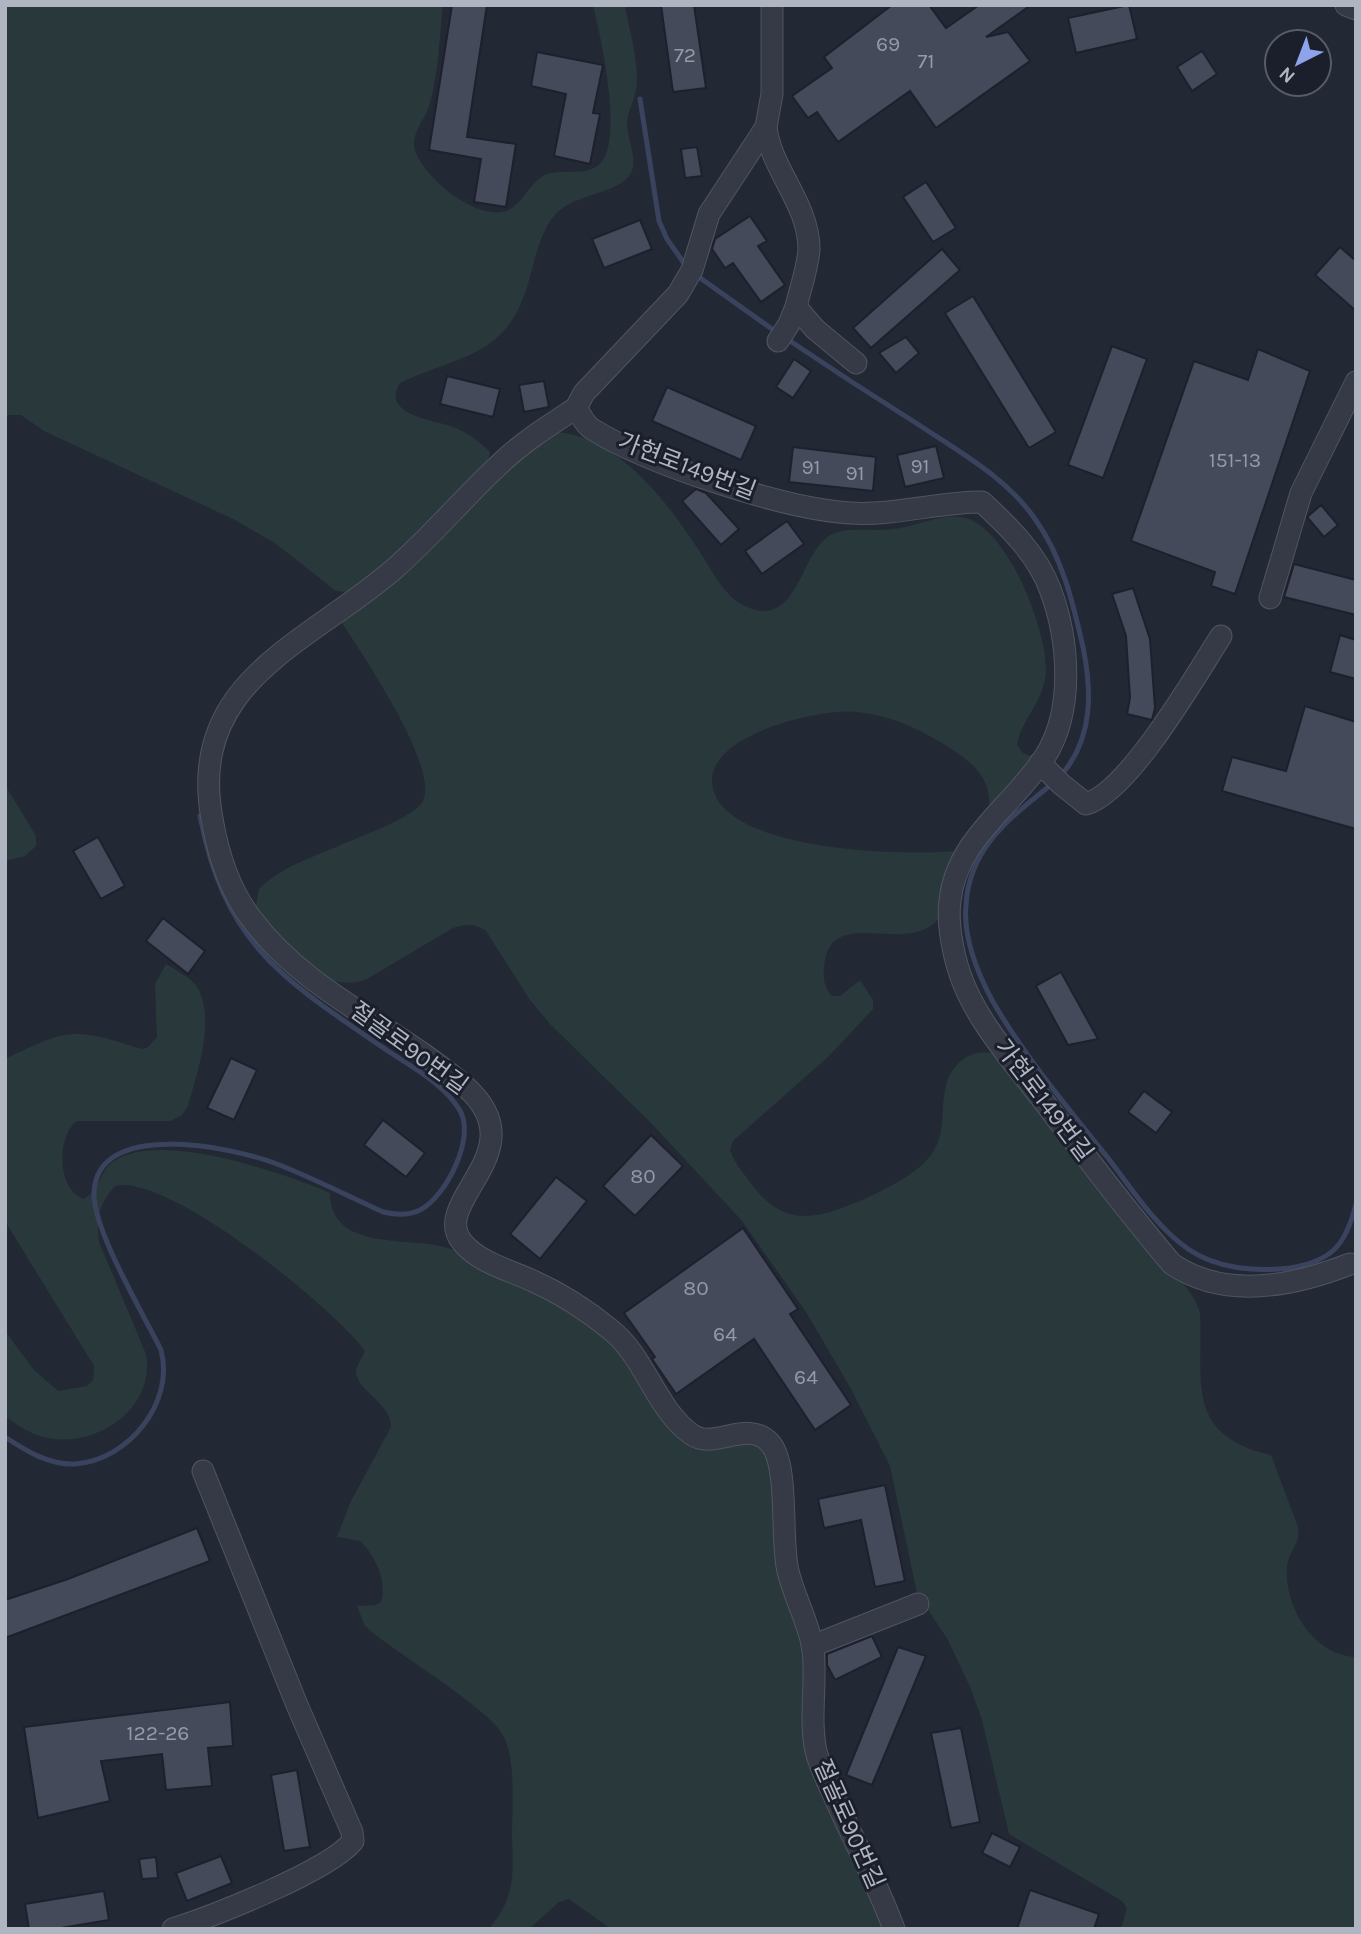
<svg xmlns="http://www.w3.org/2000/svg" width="1361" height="1934" font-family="Karla,'Noto Sans KR',sans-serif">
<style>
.green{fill:#29383a}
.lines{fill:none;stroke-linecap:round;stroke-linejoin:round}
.stream{stroke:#3a435d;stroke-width:5}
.building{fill:#444a5a;stroke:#1d212d;stroke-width:2}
.minor-casing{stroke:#505561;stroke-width:23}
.minor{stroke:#363a46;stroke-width:21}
.labels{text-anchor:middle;stroke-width:6;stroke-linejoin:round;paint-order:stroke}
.number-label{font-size:21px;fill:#959aa8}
.street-label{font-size:24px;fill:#b0b5c2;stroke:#1b1f2b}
</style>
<rect width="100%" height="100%" fill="#232835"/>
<g class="green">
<path d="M5,5H443C439,38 439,74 429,106C425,120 410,134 415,150C423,177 476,221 506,211C523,205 529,182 545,175C564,167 592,180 604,158C621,127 601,39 593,5H625C629,31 640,63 636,90C634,102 627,112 627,125C628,143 642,167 625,180C602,198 569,194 551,220C537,240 534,267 526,290C504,358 456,356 400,383C380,415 434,420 453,427C467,432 479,441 490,452C488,485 387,561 358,586L345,592L336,591L275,543L233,519L44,431L21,415H5Z"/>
<path d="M558,432C621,439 668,503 700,552C712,571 725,598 747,607C801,630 799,546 835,533C852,527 876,532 893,529C915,527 940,514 961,517C1007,524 1045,627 1046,667C1047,699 1021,719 1017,745L1023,753L1037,759L988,815C995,780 973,762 945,745C918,728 889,715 857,712C821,708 708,734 712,783C718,852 906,856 957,851C953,866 950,903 942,914C911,962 830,900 824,967C823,978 824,988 832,996H840L860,980L873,1000V1009L829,1056L733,1141L730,1150C734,1162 742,1171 750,1182C783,1228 815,1220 862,1200C884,1190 909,1178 926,1161C954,1133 933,1090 956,1066C967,1053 984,1049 999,1056C1051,1122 1103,1189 1155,1254C1171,1273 1194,1289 1200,1313C1203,1384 1185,1435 1271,1455L1298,1527C1301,1545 1288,1551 1287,1567C1284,1607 1314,1656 1356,1657V1929H1121L1127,1908L1122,1901L1009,1834L982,1720L970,1687L948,1640L917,1593L890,1466L851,1389L806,1312L742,1221L654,1126L550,1024L530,1000L486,931C474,923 467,924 453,928L367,979C320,998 281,942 255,910L259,889C282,866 314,857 343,844C363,835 405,821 420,805C447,776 360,652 341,621L548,434Z"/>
<path d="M5,785L36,836V846L25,856L5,861Z"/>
<path d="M166,964C175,970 192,978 197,987C216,1018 197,1074 188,1106L182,1115L170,1121H77C56,1137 57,1190 84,1199C100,1190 99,1172 113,1162C157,1129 284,1173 330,1193C330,1254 415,1235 451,1249L527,1284L606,1337L695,1446L708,1451L751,1439L768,1454L804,1647L807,1706L858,1871L883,1929H611L569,1899L559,1902L529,1929H489C516,1896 513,1876 512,1835C512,1805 516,1767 505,1739C494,1710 394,1653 365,1626L357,1606L375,1605L381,1602C387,1580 376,1557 360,1541L337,1537L351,1501L391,1427C391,1403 356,1390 356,1372C356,1365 363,1357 365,1351C333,1307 166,1172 115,1186C99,1203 96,1219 99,1242L146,1354C156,1408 97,1448 48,1438C31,1435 19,1426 5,1416V1331L34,1370L58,1391L87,1386L93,1380L94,1366L5,1221V1059C68,1028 74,1027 141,1049L147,1048L157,1037L155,984Z"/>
</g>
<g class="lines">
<g class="stream">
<path d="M640,99L659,221L667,239L686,266"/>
<path d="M696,275L779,334"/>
<path d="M787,339C830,368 873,396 916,423C958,451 1006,477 1035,519C1062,556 1073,603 1083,647C1092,691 1093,737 1063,773"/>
<path d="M1047,788C1007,820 969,850 966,905C963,937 977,972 992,1000C1024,1056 1068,1108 1108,1158C1132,1189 1156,1227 1188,1249C1217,1269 1256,1272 1290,1268C1333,1261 1346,1244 1356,1204"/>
<path d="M5,1437C26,1451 49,1465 75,1464C129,1460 175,1402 161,1350C143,1313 94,1232 94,1194C95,1118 233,1147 277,1164C313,1178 348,1196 383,1212C396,1215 408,1216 420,1210C446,1197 477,1136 459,1109C443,1083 410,1066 385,1049C283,979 225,945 200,816"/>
</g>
</g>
<g class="building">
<path d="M452,5H487L467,137L516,144L506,207L474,202L481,159L429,150Z"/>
<path d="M661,5H694L706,88L673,92Z"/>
<path d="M892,5H929L946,28L979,5H1031L986,37L1008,32L1030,61L936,128L910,91L838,142L817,112L808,118L792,96L832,68L824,57Z"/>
<path d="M1129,5L1137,39L1076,53L1068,18Z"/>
<path d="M1202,51L1217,74L1192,91L1177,67Z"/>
<path d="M537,52L603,65L593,113L600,114L590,164L554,156L566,94L531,86Z"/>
<path d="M697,147L702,176L685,178L681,149Z"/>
<path d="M926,182L956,228L933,242L903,197Z"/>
<path d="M750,216L767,241L758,246L785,285L761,302L733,263L725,268L712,249L715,239Z"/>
<path d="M640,220L652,249L604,268L592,239Z"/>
<path d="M1340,247L1356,261V311L1315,275Z"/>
<path d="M942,249L960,270L871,348L853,328Z"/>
<path d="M973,296L1056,432L1029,448L945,313Z"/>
<path d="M906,337L919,353L896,373L879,353Z"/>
<path d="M1112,346L1147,359L1103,478L1068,465Z"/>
<path d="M1258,349L1310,371L1235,594L1211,586L1215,572L1131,541L1194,361L1248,380Z"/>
<path d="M794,359L811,371L793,398L776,387Z"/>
<path d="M447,376L500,389L493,417L440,404Z"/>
<path d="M544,381L549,407L524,412L519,385Z"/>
<path d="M667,387L756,426L741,460L652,421Z"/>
<path d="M936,446L944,478L905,487L897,455Z"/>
<path d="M793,447L876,457L873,491L789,482Z"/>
<path d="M696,489L706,493L739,529L721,545L682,501Z"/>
<path d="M1321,505L1338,525L1324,537L1307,517Z"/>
<path d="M787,521L804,544L762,574L745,551Z"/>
<path d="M1294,564L1356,580V615L1284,597Z"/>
<path d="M1133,588L1150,639L1155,708L1152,720L1127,714L1130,698L1126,636L1112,594Z"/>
<path d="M1340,635L1356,640V679L1330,672Z"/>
<path d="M1305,706L1356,722V829L1222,791L1232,757L1286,771Z"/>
<path d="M98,837L125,886L101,899L73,851Z"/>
<path d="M163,918L205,951L188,974L146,941Z"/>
<path d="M1061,972L1098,1039L1068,1045L1036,986Z"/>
<path d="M231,1058L257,1070L234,1120L207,1108Z"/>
<path d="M1144,1091L1172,1112L1156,1133L1128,1112Z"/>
<path d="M383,1120L425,1153L406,1177L364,1145Z"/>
<path d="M651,1135L683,1166L635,1216L603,1186Z"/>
<path d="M556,1177L587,1201L540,1259L510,1234Z"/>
<path d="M743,1228L798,1309L790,1314L851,1405L815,1430L754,1339L676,1394L652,1359L655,1357L624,1313Z"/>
<path d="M885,1485L905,1581L875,1587L861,1520L824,1528L818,1499Z"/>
<path d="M197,1528L210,1561L5,1638V1600L68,1579Z"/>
<path d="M872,1636L882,1657L835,1680L827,1665V1654Z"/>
<path d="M898,1647L926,1656L872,1785L846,1775Z"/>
<path d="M230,1702L233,1746L208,1748L212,1786L166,1790L162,1754L101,1761L110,1801L38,1818L24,1727Z"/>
<path d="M961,1728L980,1822L951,1828L931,1733Z"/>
<path d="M297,1770L310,1847L284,1851L271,1775Z"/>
<path d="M992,1833L1020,1847L1010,1867L982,1853Z"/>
<path d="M221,1856L232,1883L187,1901L176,1873Z"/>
<path d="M156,1857L158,1878L142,1879L139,1859Z"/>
<path d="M1030,1890L1099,1914L1094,1929H1017Z"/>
<path d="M104,1891L109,1920L55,1929H29L25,1904Z"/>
</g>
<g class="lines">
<g class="minor-casing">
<g id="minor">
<path d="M772,5V94L766,127L709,214L692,270L678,294L584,393L576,408C581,415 585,425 592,429C648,464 784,509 850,513C895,516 937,502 982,502C1008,526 1037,554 1050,589C1069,639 1075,711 1044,758C1013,806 956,839 950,901C947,922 953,954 960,974C974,1017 1010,1058 1038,1094C1082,1151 1125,1209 1172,1264C1225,1300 1294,1286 1350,1264"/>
<path d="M1346,5L1356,9"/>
<path d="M766,127C771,170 809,204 809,249C808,268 800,289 796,307L815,329L856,363"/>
<path d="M778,341L789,324L796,307"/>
<path d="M576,408C550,425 524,441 502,462C464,497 432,536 393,570C304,646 184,683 213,824C219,857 231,892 251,918C306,993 398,1027 467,1088C537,1152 429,1201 462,1242C479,1263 510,1270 533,1281C560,1293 588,1311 611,1330C645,1357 656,1409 691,1434C714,1451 746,1419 769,1442C790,1463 780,1539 788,1571C794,1597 809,1623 813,1649C817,1683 809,1718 816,1751C820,1767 828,1783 835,1798C854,1842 878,1884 894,1929"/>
<path d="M1270,598L1301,493L1356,382"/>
<path d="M1040,763L1061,784L1086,804C1129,792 1196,675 1221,636"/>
<path d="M812,1646L918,1604"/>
<path d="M173,1929C213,1916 329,1871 353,1841L352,1832L297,1705L203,1471"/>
</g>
</g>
<use href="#minor" class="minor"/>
</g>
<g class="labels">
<g class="number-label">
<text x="888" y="51">69</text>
<text x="685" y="62">72</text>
<text x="926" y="68">71</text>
<text x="1235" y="467">151-13</text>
<text x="920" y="473">91</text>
<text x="811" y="474">91</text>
<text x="855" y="480">91</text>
<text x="643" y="1183">80</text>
<text x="696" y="1295">80</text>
<text x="725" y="1341">64</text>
<text x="806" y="1384">64</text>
<text x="158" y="1740">122-26</text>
</g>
<g class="street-label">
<text transform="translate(687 466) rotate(21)" y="8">가현로149번길</text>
<text transform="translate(409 1048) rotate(36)" y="8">절골로90번길</text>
<text transform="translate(1044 1100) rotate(53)" y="8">가현로149번길</text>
<text transform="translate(849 1824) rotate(66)" y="8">절골로90번길</text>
</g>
</g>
<rect width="1361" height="1934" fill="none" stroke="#b0b5c2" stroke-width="14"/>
<g transform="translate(1298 63) rotate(222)"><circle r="33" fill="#1b1f2b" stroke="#575b67" stroke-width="2"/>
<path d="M0-5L12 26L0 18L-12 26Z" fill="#8da3eb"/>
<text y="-10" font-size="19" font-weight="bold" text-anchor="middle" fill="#b0b5c2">N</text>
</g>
</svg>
